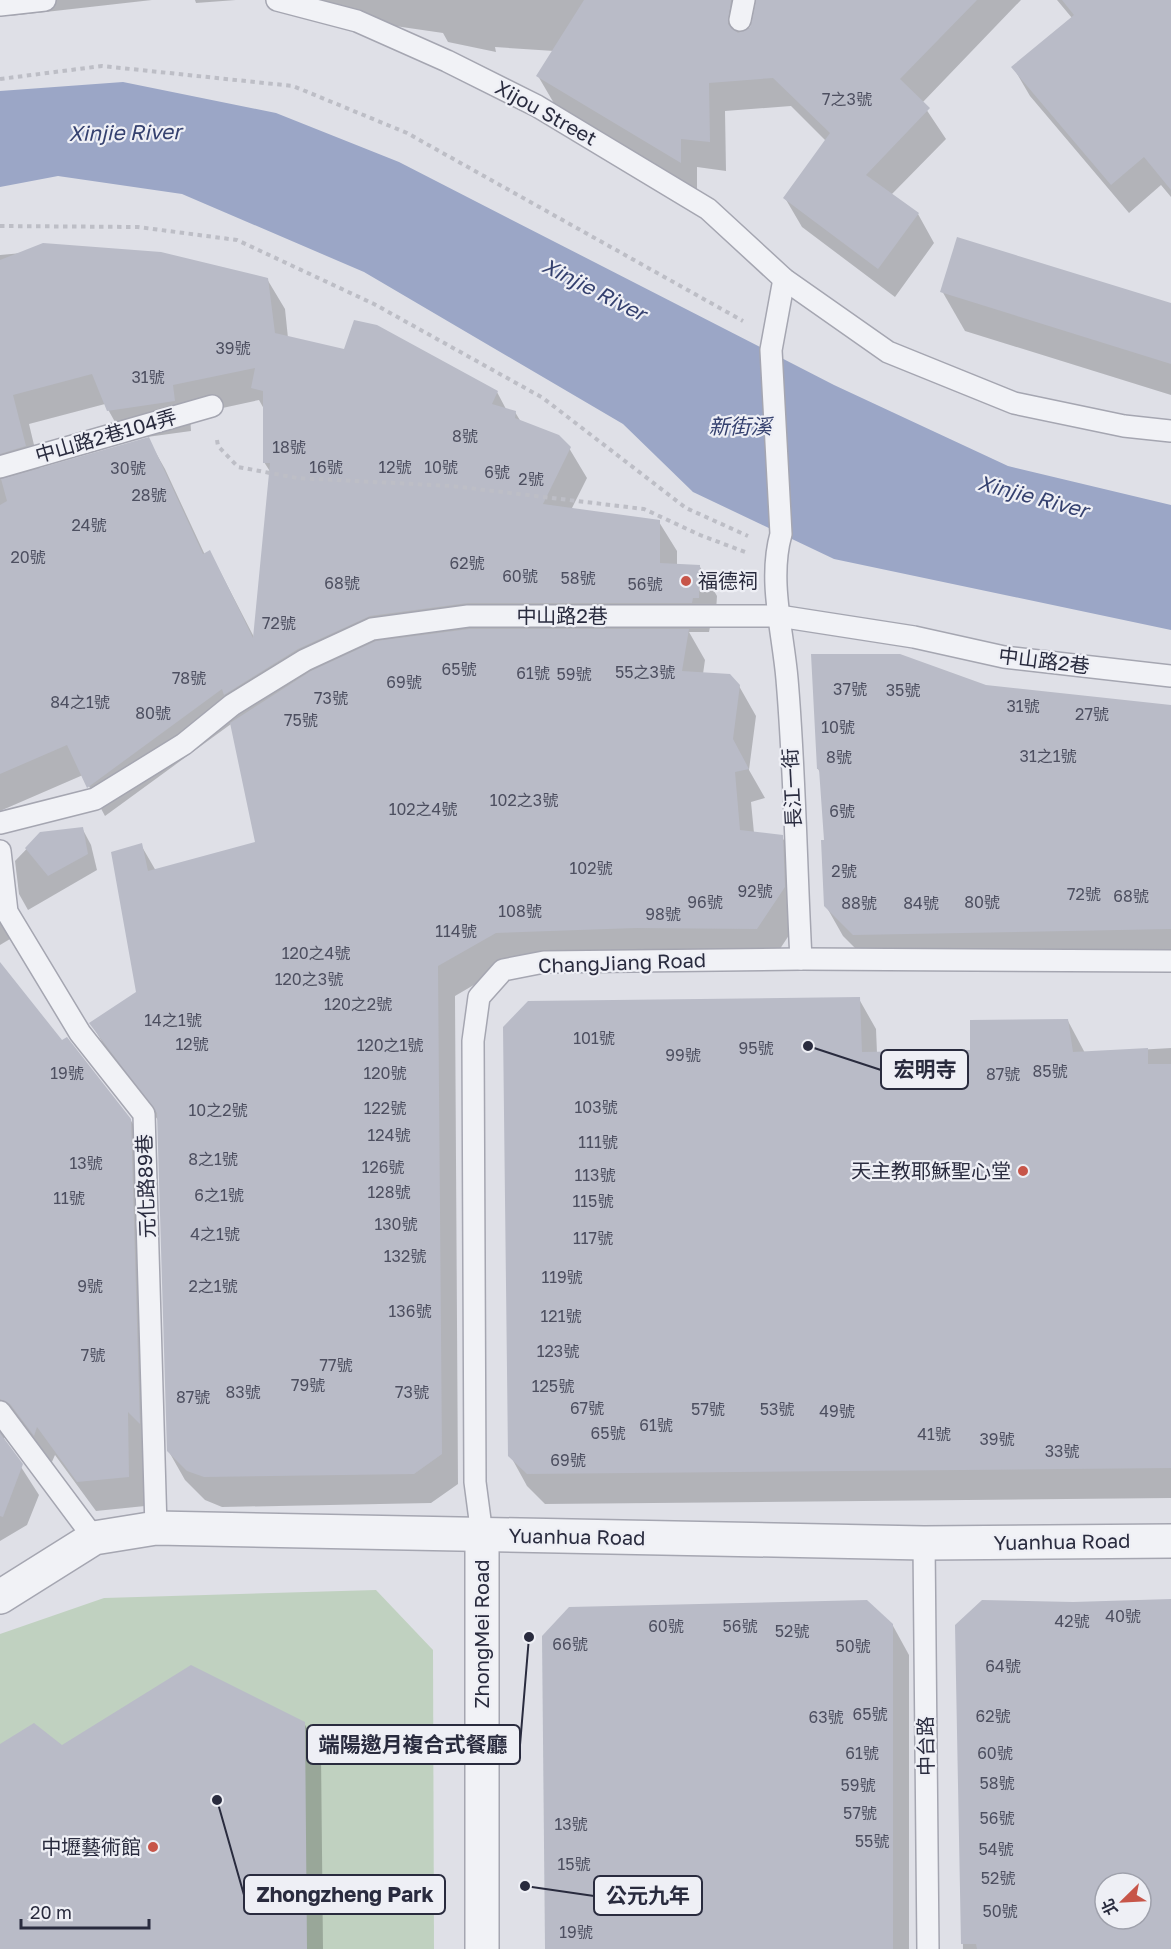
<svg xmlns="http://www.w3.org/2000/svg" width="1171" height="1949" font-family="'Golos Text','Noto Sans TC',sans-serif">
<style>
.green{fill:#c0d1c0}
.water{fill:#9ba6c6}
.shadow{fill:#0003;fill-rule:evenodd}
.building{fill:#b9bbc7;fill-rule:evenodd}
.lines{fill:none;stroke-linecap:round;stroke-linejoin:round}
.lane-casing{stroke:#a5a6b1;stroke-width:24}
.street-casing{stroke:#a5a6b1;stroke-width:36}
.path{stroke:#bdbec6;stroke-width:4;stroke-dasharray:4.5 4.5;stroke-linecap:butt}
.lane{stroke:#f1f2f6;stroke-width:21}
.street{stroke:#f1f2f6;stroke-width:33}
.poi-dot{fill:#c75549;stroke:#eeeff5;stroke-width:2}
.labels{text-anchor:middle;stroke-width:4.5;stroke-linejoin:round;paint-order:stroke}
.number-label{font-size:16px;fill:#4d4f60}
.street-label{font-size:20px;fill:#292b3e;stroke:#eeeff5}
.poi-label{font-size:20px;fill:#292b3e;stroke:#eeeff5;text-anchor:end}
.water-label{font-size:21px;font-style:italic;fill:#35416f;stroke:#eeeff5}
.leader{fill:none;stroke:#292b3e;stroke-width:2}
.callout-dot{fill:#292b3e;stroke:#eeeff5;stroke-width:2}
.callout{fill:#eeeff5;stroke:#292b3e;stroke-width:2}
.callout-label{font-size:21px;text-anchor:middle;font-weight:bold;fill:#292b3e}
</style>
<rect width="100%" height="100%" fill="#dfe0e7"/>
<path class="green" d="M376,1590L433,1650L434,1949H0V1634L104,1598Z"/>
<path class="water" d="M123,82L276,113L399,162L834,385L1008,466L1171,505V630L834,559L693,492L623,424L364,272L182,194L58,176L0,187V91Z"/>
<g class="shadow">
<path d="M1,0H152L10,16Z"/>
<path d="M195,0H236L196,3Z"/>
<path d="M268,0H1021L922,103L946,139L891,195L918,214L934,243L895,297L802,227L785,198L826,141L791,106L725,111L726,171L697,167V191L555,105L538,76L554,51L495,47L496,52L448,42L443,33L388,25L387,23ZM754,19V24L749,28L751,20Z"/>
<path d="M1057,0H1171V197L1161,185L1129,213L1030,96L1013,67L1072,18Z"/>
<path d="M22,253L267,279L285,309L288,338L497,392L506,409L515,412L521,422L569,448L587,478L571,510L659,522L677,551V565L700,567L717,596L715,627H710L709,632H689L705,660L703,674L739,686L756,716L749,770L765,798L751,802L754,833L782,837L799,866L801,917L774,958L513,962L455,996L458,1484L431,1503L222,1507L205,1500L185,1480L168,1450L158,1120L108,1052L91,1023L138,992L141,845L156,871L257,843L231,724L105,816L83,775L0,811V255ZM259,400L264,409V462L271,473L255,639L210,552L205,555L165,469L148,439L40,470L29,424L105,404L125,440L191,431L190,415Z"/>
<path d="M942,291L1171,305V395L965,331Z"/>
<path d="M985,687L1171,706V959L871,964L843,936L826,906V842L821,774L818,769Z"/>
<path d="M82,828L91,845L97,870L28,910L19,894L15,861L41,834Z"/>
<path d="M0,903L7,916L10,939L0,945Z"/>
<path d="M0,964L62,1042L130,1119L148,1150L145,1506L96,1511L55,1455L51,1464L10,1431L4,1438L5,1442L39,1495L27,1525L0,1541Z"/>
<path d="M859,999L876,1029L877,1053L972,1052L1068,1021L1085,1053L1171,1048V1498L545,1504L527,1486L510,1455Z"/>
<path d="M1171,1601V1949H963L957,1625L1073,1603ZM1105,1883H1141V1919H1105Z"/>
<path d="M892,1624L909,1655V1949H546Z"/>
<path d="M304,1723L321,1754L323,1949H0V1746L62,1747Z"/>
</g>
<g class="building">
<path d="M584,0H731L728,24L738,33L750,28L756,0H977L900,79L930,108L866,175L919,213L878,269L783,198L830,133L773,78L709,83L710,142L681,139V163L536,76Z"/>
<path d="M1062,0H1171V190L1144,157L1111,185L1011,67L1074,15Z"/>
<path d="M957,237L1171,303V364L940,292Z"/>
<path d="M43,243L161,252L268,278L275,333L344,349L354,320L377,325L498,391L492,404L516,411L515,418L559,435L571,447L543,504L660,520V563L700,565L699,598H693L692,603H468L370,616L298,649L224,695L222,689L87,788L67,745L0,774V505L7,501L1,479L149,437L203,554L210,550L253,638L270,463H263V391L251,388L255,368L173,385L175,401L107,411L92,374L13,395L26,446L0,454V260Z"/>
<path d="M469,629H689L682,671L730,674L740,685L733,739L749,769L735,772L740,830L783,835L785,887L757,929L636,928L496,933L438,966L442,1454L414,1474L204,1477L187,1471L167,1451L157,1113L89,1023L136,992L111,852L142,843L148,871L255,842L230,723L311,671L376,641Z"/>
<path d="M811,654H900L986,685L1171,705V929L853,935L824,906L821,840H824L819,769H817Z"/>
<path d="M83,827L88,854L48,876L25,848L40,832Z"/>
<path d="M0,962L62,1040L67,1037L131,1119L140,1424L128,1412L129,1477L77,1482L37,1427L34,1436L10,1404L0,1399Z"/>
<path d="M860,997L862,1052L970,1050V1020L1068,1019L1073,1052L1148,1048V1064H1171V1468L527,1474L508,1456L503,1027L528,1001Z"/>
<path d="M0,1433L23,1464L3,1517L0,1516Z"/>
<path d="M1171,1599V1949H977L976,1944H961L955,1625L982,1600L1073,1602ZM1105,1883H1141V1919H1105Z"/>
<path d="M867,1600L893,1624V1949H545L542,1636L569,1607Z"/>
<path d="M191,1665L305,1722L307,1949H0V1744L34,1723L62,1745Z"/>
</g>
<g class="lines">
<g class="lane-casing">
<g id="lane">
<path d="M277,0L357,21L447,61L537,106L708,209L784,279L888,352L1014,403L1124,426L1171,431"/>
<path d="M0,5L45,0"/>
<path d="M740,20L744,0"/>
<path d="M784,279L771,350L781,534C768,580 783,632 787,679C795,772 796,866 801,959"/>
<path d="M0,467L212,406"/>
<path d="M0,823L95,799L184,744L232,705L305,660L372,629L468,616H779L914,637L1004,657L1171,676"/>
<path d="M0,851L7,912L80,1033L144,1114L156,1528"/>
<path d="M0,1412L94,1538"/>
<path d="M482,1535L475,1482L473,1041L479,997L503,970L544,962L801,959L1171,961"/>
<path d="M924,1543L928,1949"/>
</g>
</g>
<g class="street-casing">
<g id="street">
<path d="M0,1597L94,1538L156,1528L924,1543L1171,1541"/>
<path d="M482,1949V1535"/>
</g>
</g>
<g class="path">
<path d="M0,79L102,66L293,86L407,133L743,321"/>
<path d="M0,226L138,227L237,240L374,304L543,398L686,508L748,536"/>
<path d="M217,440L218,446L238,467L297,478L452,486L644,509L700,535L745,552"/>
</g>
<use href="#lane" class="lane"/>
<use href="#street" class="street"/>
</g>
<g class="poi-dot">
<circle cx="686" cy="581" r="6"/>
<circle cx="1023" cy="1171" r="6"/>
<circle cx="153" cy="1847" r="6"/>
</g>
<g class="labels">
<g class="number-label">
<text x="847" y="105">7之3號</text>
<text x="233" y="354">39號</text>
<text x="148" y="383">31號</text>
<text x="465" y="442">8號</text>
<text x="289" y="453">18號</text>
<text x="326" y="473">16號</text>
<text x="395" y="473">12號</text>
<text x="441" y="473">10號</text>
<text x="128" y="474">30號</text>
<text x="497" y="478">6號</text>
<text x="531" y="485">2號</text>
<text x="149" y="501">28號</text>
<text x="89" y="531">24號</text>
<text x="28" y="563">20號</text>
<text x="467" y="569">62號</text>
<text x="520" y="582">60號</text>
<text x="578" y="584">58號</text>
<text x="342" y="589">68號</text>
<text x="645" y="590">56號</text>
<text x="279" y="629">72號</text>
<text x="459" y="675">65號</text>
<text x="645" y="678">55之3號</text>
<text x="533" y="679">61號</text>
<text x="574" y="680">59號</text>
<text x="189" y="684">78號</text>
<text x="404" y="688">69號</text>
<text x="850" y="695">37號</text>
<text x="903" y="696">35號</text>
<text x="331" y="704">73號</text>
<text x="80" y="708">84之1號</text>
<text x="1023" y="712">31號</text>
<text x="153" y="719">80號</text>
<text x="1092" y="720">27號</text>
<text x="301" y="726">75號</text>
<text x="838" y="733">10號</text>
<text x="1048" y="762">31之1號</text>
<text x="839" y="763">8號</text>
<text x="524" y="806">102之3號</text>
<text x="423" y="815">102之4號</text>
<text x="842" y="817">6號</text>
<text x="591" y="874">102號</text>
<text x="844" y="877">2號</text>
<text x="755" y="897">92號</text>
<text x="1084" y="900">72號</text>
<text x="1131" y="902">68號</text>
<text x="705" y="908">96號</text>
<text x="982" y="908">80號</text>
<text x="859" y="909">88號</text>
<text x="921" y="909">84號</text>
<text x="520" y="917">108號</text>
<text x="663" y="920">98號</text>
<text x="456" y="937">114號</text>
<text x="316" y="959">120之4號</text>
<text x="309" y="985">120之3號</text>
<text x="358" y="1010">120之2號</text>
<text x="173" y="1026">14之1號</text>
<text x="594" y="1044">101號</text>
<text x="192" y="1050">12號</text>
<text x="390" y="1051">120之1號</text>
<text x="756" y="1054">95號</text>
<text x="683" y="1061">99號</text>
<text x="1050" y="1077">85號</text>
<text x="67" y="1079">19號</text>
<text x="385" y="1079">120號</text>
<text x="1003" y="1080">87號</text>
<text x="596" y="1113">103號</text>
<text x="385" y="1114">122號</text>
<text x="218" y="1116">10之2號</text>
<text x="389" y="1141">124號</text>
<text x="598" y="1148">111號</text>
<text x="213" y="1165">8之1號</text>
<text x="86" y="1169">13號</text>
<text x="383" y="1173">126號</text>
<text x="595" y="1181">113號</text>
<text x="389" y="1198">128號</text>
<text x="219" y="1201">6之1號</text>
<text x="69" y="1204">11號</text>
<text x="593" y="1207">115號</text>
<text x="396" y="1230">130號</text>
<text x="215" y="1240">4之1號</text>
<text x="593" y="1244">117號</text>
<text x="405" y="1262">132號</text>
<text x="562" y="1283">119號</text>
<text x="90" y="1292">9號</text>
<text x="213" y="1292">2之1號</text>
<text x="410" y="1317">136號</text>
<text x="561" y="1322">121號</text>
<text x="558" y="1357">123號</text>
<text x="93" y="1361">7號</text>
<text x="336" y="1371">77號</text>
<text x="308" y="1391">79號</text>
<text x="553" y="1392">125號</text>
<text x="243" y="1398">83號</text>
<text x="412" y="1398">73號</text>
<text x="193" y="1403">87號</text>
<text x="587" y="1414">67號</text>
<text x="708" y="1415">57號</text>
<text x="777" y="1415">53號</text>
<text x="837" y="1417">49號</text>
<text x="656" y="1431">61號</text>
<text x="608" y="1439">65號</text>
<text x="934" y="1440">41號</text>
<text x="997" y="1445">39號</text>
<text x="1062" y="1457">33號</text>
<text x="568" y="1466">69號</text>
<text x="1123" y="1622">40號</text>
<text x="1072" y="1627">42號</text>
<text x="666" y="1632">60號</text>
<text x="740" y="1632">56號</text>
<text x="792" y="1637">52號</text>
<text x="570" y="1650">66號</text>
<text x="853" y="1652">50號</text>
<text x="1003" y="1672">64號</text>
<text x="870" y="1720">65號</text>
<text x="993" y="1722">62號</text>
<text x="826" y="1723">63號</text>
<text x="862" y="1759">61號</text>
<text x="995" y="1759">60號</text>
<text x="997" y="1789">58號</text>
<text x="858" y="1791">59號</text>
<text x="860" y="1819">57號</text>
<text x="997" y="1824">56號</text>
<text x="571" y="1830">13號</text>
<text x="872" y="1847">55號</text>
<text x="996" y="1855">54號</text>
<text x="574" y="1870">15號</text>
<text x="998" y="1884">52號</text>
<text x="1000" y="1917">50號</text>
<text x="576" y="1938">19號</text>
</g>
<g class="street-label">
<text transform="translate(546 113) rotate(29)" y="7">Xijou Street</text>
<text transform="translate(106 436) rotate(-16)" y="7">中山路2巷104弄</text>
<text x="562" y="623">中山路2巷</text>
<text transform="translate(1044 661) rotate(7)" y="7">中山路2巷</text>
<text transform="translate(792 788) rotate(-93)" y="7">長江一街</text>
<text transform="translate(622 963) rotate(-2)" y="7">ChangJiang Road</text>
<text transform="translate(146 1186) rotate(-92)" y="7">元化路89巷</text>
<text transform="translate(577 1537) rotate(1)" y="7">Yuanhua Road</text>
<text transform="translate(1062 1542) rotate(-1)" y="7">Yuanhua Road</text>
<text transform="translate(482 1634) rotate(-90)" y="7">ZhongMei Road</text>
<text transform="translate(926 1746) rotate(-91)" y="7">中台路</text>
</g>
<g class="poi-label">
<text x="698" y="588" text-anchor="start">福德祠</text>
<text x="1011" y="1178">天主教耶穌聖心堂</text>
<text x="141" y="1854">中壢藝術館</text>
</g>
<g class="water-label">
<text transform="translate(125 133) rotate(-1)" y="7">Xinjie River</text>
<text transform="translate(594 290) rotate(27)" y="7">Xinjie River</text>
<text x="740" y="434">新街溪</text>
<text transform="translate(1033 497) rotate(15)" y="7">Xinjie River</text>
</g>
</g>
<path class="leader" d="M808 1046L881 1070M529 1637L520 1745M217 1800L244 1895M525 1886L594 1896"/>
<g class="callout-dot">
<circle cx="808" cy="1046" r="6"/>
<circle cx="529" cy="1637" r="6"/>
<circle cx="217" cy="1800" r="6"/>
<circle cx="525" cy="1886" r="6"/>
</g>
<g class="callout">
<rect x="881" y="1050" width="87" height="39" rx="6"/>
<rect x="307" y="1725" width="213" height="39" rx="6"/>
<rect x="244" y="1875" width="201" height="39" rx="6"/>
<rect x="594" y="1876" width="108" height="39" rx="6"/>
</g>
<g class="callout-label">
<text x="925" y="1077">宏明寺</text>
<text x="413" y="1752">端陽邀月複合式餐廳</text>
<text x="345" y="1902">Zhongzheng Park</text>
<text x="648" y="1903">公元九年</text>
</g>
<g transform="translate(1123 1901) rotate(246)"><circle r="28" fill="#eeeff5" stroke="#9fa1ac" stroke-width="1.5"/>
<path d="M0-4.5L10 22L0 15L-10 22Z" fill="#c75549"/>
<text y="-9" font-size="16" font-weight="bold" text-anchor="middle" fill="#292b3e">北</text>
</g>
<path d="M21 1919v9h128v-9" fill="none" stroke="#292b3e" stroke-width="3"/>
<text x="30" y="1919" font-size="18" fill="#292b3e" stroke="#eeeff5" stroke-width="4.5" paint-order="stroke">20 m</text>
</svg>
